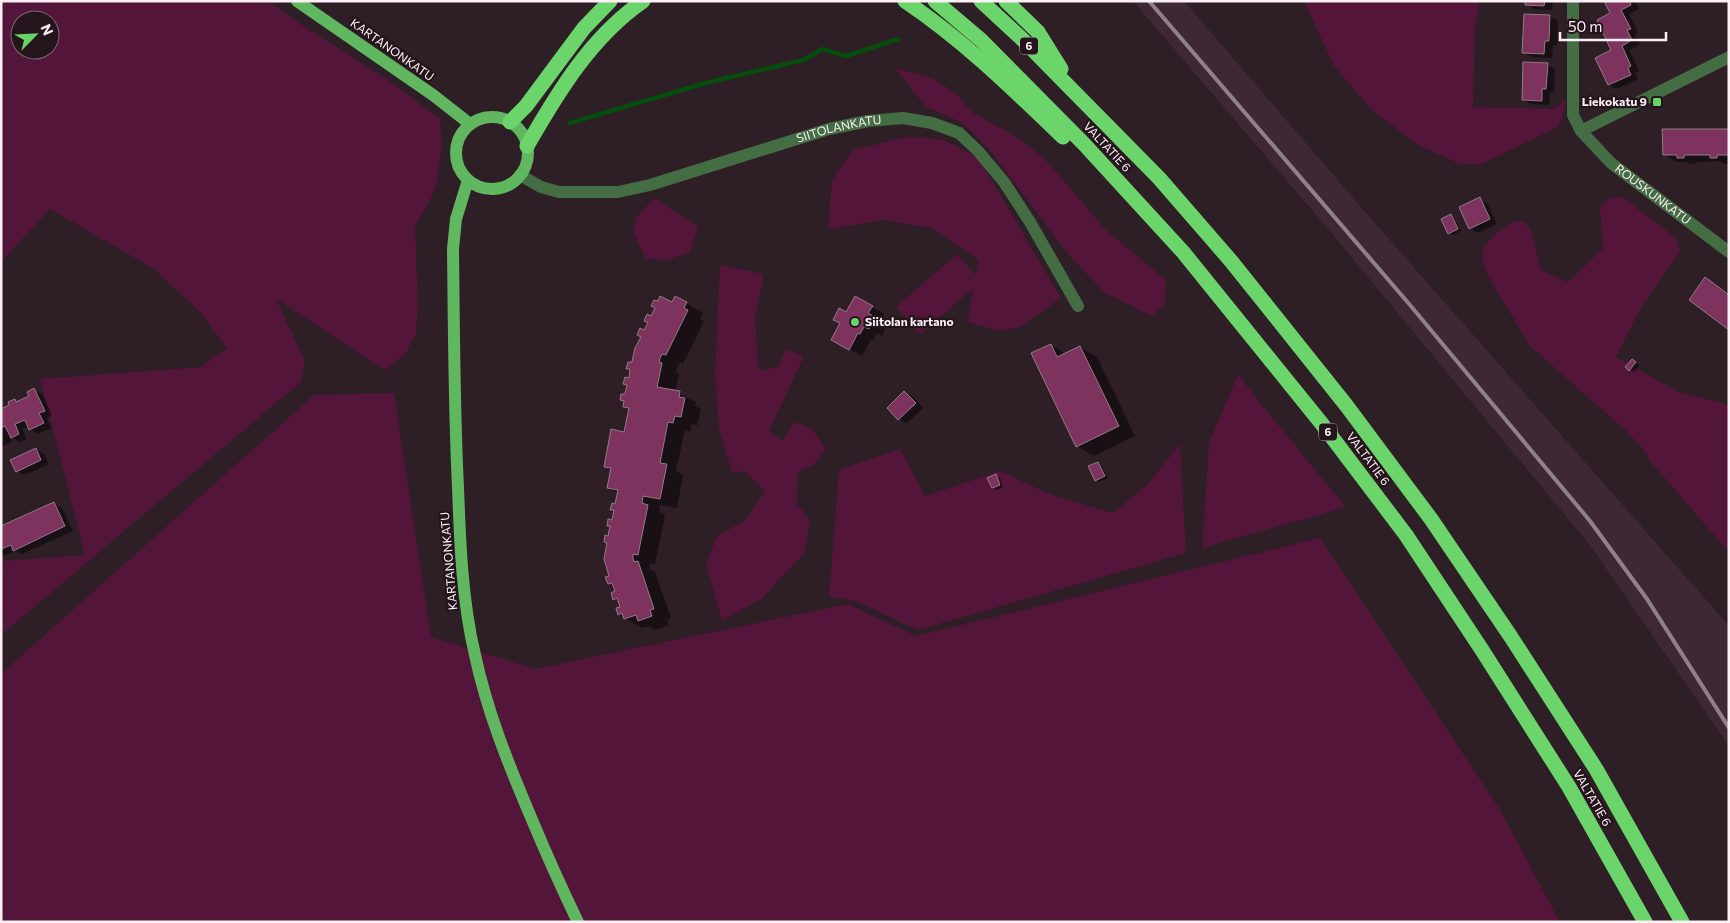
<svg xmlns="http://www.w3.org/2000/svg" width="1730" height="923" font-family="Commissioner,sans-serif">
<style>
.built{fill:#3e2833}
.green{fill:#531539;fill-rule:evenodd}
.shadow{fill:#0007}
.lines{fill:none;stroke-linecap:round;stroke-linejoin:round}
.stream{stroke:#064c0c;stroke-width:4.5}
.building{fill:#7d335d;stroke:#907c86}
.minor{stroke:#456d44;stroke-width:12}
.major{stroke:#61b760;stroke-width:12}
.highway{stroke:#6bd46b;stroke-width:15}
.rail{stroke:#8f8188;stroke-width:4}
.poi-dot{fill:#66d466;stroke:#24151c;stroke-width:2}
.labels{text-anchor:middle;stroke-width:4.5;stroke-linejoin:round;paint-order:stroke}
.shield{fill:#24151c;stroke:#baaeb4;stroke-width:1}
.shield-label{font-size:11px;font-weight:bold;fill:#fbf0f5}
.street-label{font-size:12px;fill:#fbf0f5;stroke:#24151c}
.poi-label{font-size:12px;font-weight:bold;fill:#fbf0f5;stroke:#24151c;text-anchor:end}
</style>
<rect width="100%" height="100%" fill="#2e1e26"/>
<path class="built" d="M1133,1H1184L1360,206L1729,626V746L1589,544L1329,230Z"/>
<g class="green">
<path d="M1,1H268L305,27L387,79L440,119L442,147L437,181L431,198L415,226L418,305L416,333L406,353L385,370L276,299L305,361L301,382L1,635V561L85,555L40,379L201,367L227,348L200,312L154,269L50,209L1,262ZM20,20H50V50H20Z"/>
<path d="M1304,1H1480L1475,27L1473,107L1553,109L1566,100L1562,120L1556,128L1482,164H1460L1418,145L1373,111L1334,66Z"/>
<path d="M895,68L934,79L957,94L972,112L1011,134L1043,157L1106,230L1166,280L1165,304L1152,316L1105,293L1068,254L992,153L963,123L926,107Z"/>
<path d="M911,136L943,140L978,157L1061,298L1020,327L998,331L968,322L973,288L920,335L896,307L957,254L976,275L979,260L932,228L883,220L828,229L832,180L853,150Z"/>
<path d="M1621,196L1676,238L1680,251L1640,309L1616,357L1680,393L1724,403L1729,407V552L1651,462L1644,450L1624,429L1530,346L1488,276L1483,261V248L1495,234L1513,222H1525L1532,233L1541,270L1568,282L1603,248L1600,207L1608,199Z"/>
<path d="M654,198L698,227L690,252L667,260L646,259L633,232L636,218Z"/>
<path d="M720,265L764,274L755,318L758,364L760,371L778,367L786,349L804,356L769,431L782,441L795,422L812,429L826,450L813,465L798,472L797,504L810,520L804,554L761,599L722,621L706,564L717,536L746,520L765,491L745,471L732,473L719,428L715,373Z"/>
<path d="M1238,374L1260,403L1346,507L1202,548L1209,443Z"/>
<path d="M394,393L431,637L535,669L848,604L916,636L1320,538L1499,808L1560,922H1V674L314,395Z"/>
<path d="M1180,444L1186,553L918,630L855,601L829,597L839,470L900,449L925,496L1000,471L1052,495L1113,513L1148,484Z"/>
</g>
<g class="shadow">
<path d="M1527,1H1553L1552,10L1534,9L1526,4Z"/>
<path d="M1606,1H1635L1639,9L1629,14L1638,33L1635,35L1640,45L1629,50L1639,71L1635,72L1638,79L1617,89L1609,85L1596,58L1613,50L1612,14Z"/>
<path d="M1550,16L1558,21L1557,45H1553L1552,58L1532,57L1524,53Z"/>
<path d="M1547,64L1555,69L1554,93L1550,92L1549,105L1531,104L1523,100Z"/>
<path d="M1729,130V164H1724L1720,161L1696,162V164H1691L1687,162H1676L1664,154Z"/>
<path d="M1480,199L1488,204L1497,224L1478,233L1470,228Z"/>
<path d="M1451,216L1454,218L1461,231L1453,235L1449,233Z"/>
<path d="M855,298L884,314L880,321L887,325L882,336L877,333L873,340L871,339L862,356L832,340Z"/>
<path d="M686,303L703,313L700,319L704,321L683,364L680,362L677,368L676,372L679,374L675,392L696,402L695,406L701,409L697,426L692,424L690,432L685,430L676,471L683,475L677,508L660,505L659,512L665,516L655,564L650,563L649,568L655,572L671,618L667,620L669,625L656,630L649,626L642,628L619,614L621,607L620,602L614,599L616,592L614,586L609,583L611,576L609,537L611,527L608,525L613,521L615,511L612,509L616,505L618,493L608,488L612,470L605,466L625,434L630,409L624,406L631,370L628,368L633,364L651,317L672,304Z"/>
<path d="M1051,345L1066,354L1080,347L1097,357L1135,436L1094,456L1077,446Z"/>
<path d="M1635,362L1639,365L1634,372L1627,367Z"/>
<path d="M34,390L42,394L52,415L47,418L51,428L38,434L30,429L29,426L22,429L27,439L20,442L9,436L12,442L1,447V407L4,409L15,401L18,403L30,397Z"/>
<path d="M904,392L913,397L923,408L907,423L899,419Z"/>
<path d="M36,449L44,454L49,464L25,475L16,471Z"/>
<path d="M1098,463L1101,465L1108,478L1099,482L1096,480Z"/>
<path d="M996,475L1000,478L1003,487L996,490L993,488Z"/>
<path d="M54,504L62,508L73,531L22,554L16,551L1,557V525L5,527Z"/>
</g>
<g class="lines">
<path class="stream" d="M570,123L709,82L804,60L822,49L846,56L898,39"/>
</g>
<g class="building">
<path d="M1525,1H1545L1544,6L1525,5Z"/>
<path d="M1604,1H1630L1631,5L1621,10L1631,29L1627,30L1632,40L1622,46L1631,66L1628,68L1631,75L1608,85L1595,58L1611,50L1597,20L1610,13Z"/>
<path d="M1524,14L1550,15L1549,41H1545L1544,54L1522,53Z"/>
<path d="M1523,62L1548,63L1546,89H1542V101L1522,100Z"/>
<path d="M1662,129H1729V155H1717V158H1710V155H1684V158H1677V155H1663Z"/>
<path d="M1480,197L1490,219L1469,229L1459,207Z"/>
<path d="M1451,214L1458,229L1448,234L1441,219Z"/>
<path d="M1705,277L1729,295V330L1689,300Z"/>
<path d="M660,296L672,302L675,296L687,302L684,308L688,310L666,355L662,354L660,358L659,362L662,363L657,387L680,391L679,397L685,398L681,417L675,416L673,423L668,422L660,463L667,464L660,499L643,496L642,503L648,505L638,555L633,554V558L634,562L638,561L654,609L650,610L652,616L638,621L636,615L624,619L622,613L618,615L616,608L620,607L617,598L613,600L611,593L615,591L612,583L608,584L605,577L609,576L604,559L607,543L604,542L605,535L608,536L610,526H607L608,519L612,520L614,510H610L612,503L615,504L618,490L607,488L611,468L604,467L611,429L624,432L629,408L623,407L624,401L620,400L621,394H625L627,385L623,384L625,377L629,378L630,369H626L628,362H632L635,348L641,337L637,335L640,328L644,330L648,323L644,321L647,314L651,316L655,308L651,306L654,300L658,301Z"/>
<path d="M855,296L873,306L868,313L875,317L869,329L864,327L860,334L858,333L849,350L831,340L840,323L833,320L839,308L846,312Z"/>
<path d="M1051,344L1057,357L1080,346L1119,426L1076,447L1031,353Z"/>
<path d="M1632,359L1636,362L1629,371L1625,367Z"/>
<path d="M34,388L45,411L39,413L44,423L29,430L25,420L15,424L19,434L11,438L5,426L1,428V409L9,405L8,402L15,399L16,402L29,396L27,392Z"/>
<path d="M904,391L916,403L898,420L887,408Z"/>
<path d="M36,448L41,460L16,472L10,460Z"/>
<path d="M1098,462L1105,476L1095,481L1088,466Z"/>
<path d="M996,474L1000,485L992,488L987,478Z"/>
<path d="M54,502L65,526L13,551L11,545L1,549V526Z"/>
</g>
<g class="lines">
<g class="minor">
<path id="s1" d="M1573,1V115L1581,131L1611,163L1729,252"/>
<path d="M1581,131L1729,57"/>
<path id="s2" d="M520,175L541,187L559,192H618L650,185L829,129L868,121L903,118L932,123L959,133L978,151L1004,182L1030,222L1078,306"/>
</g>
<g class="major">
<path d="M297,1L433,95L470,124"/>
<circle cx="492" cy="153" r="36"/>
<path d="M468,180L456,219L453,249C454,328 454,408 458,487C460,543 462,600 475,655C487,711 508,763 530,815C545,851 561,887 578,922"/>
</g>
<g class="highway">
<path d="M905,1C962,39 1013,89 1063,137"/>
<path d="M935,1L981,40L1084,144L1183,252L1322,424L1406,535L1482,650L1569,787L1645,922"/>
<path d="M981,1L1021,38L1159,178L1231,261L1346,405L1431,519L1511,637L1596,769L1682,922"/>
<path d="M1006,1L1038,32L1061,69"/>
<path d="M510,122L526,106L584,28L610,1"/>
<path d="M527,146C558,92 591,37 643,1"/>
</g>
<path class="rail" d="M1149,1L1410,305L1590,521L1647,599L1729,728"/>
</g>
<g class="poi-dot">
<rect x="1652" y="97" width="10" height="10" rx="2.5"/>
<circle cx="855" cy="322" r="5"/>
</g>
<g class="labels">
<g class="shield">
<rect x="1020" y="37.5" width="18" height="17" rx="4"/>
<rect x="1319" y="423.5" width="18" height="17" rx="4"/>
</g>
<g class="shield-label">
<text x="1029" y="50">6</text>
<text x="1328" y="436">6</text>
</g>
<g class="street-label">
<text transform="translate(392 50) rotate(35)" y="4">KARTANONKATU</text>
<text dy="4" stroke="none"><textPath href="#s2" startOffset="332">SIITOLANKATU</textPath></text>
<text transform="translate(1107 147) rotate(47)" y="4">VALTATIE 6</text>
<text dy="4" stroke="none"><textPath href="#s1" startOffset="228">ROUSKUNKATU</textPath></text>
<text transform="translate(1368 459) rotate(53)" y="4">VALTATIE 6</text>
<text transform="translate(449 561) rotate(-95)" y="4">KARTANONKATU</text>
<text transform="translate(1592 798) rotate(60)" y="4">VALTATIE 6</text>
</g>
<g class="poi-label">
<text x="1647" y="106">Liekokatu 9</text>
<text x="865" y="326" text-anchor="start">Siitolan kartano</text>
</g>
</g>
<rect width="1730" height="923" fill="none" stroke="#fbf0f5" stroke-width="5"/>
<g transform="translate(35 35) rotate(66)"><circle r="24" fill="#24151c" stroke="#7a6d73"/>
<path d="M0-4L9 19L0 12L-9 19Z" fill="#66d466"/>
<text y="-8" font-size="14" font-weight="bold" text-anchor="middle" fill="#fbf0f5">N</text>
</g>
<path d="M1560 32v8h106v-8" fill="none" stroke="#fbf0f5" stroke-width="2.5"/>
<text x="1568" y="32" font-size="15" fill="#fbf0f5" stroke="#24151c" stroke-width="4" paint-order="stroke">50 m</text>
</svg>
